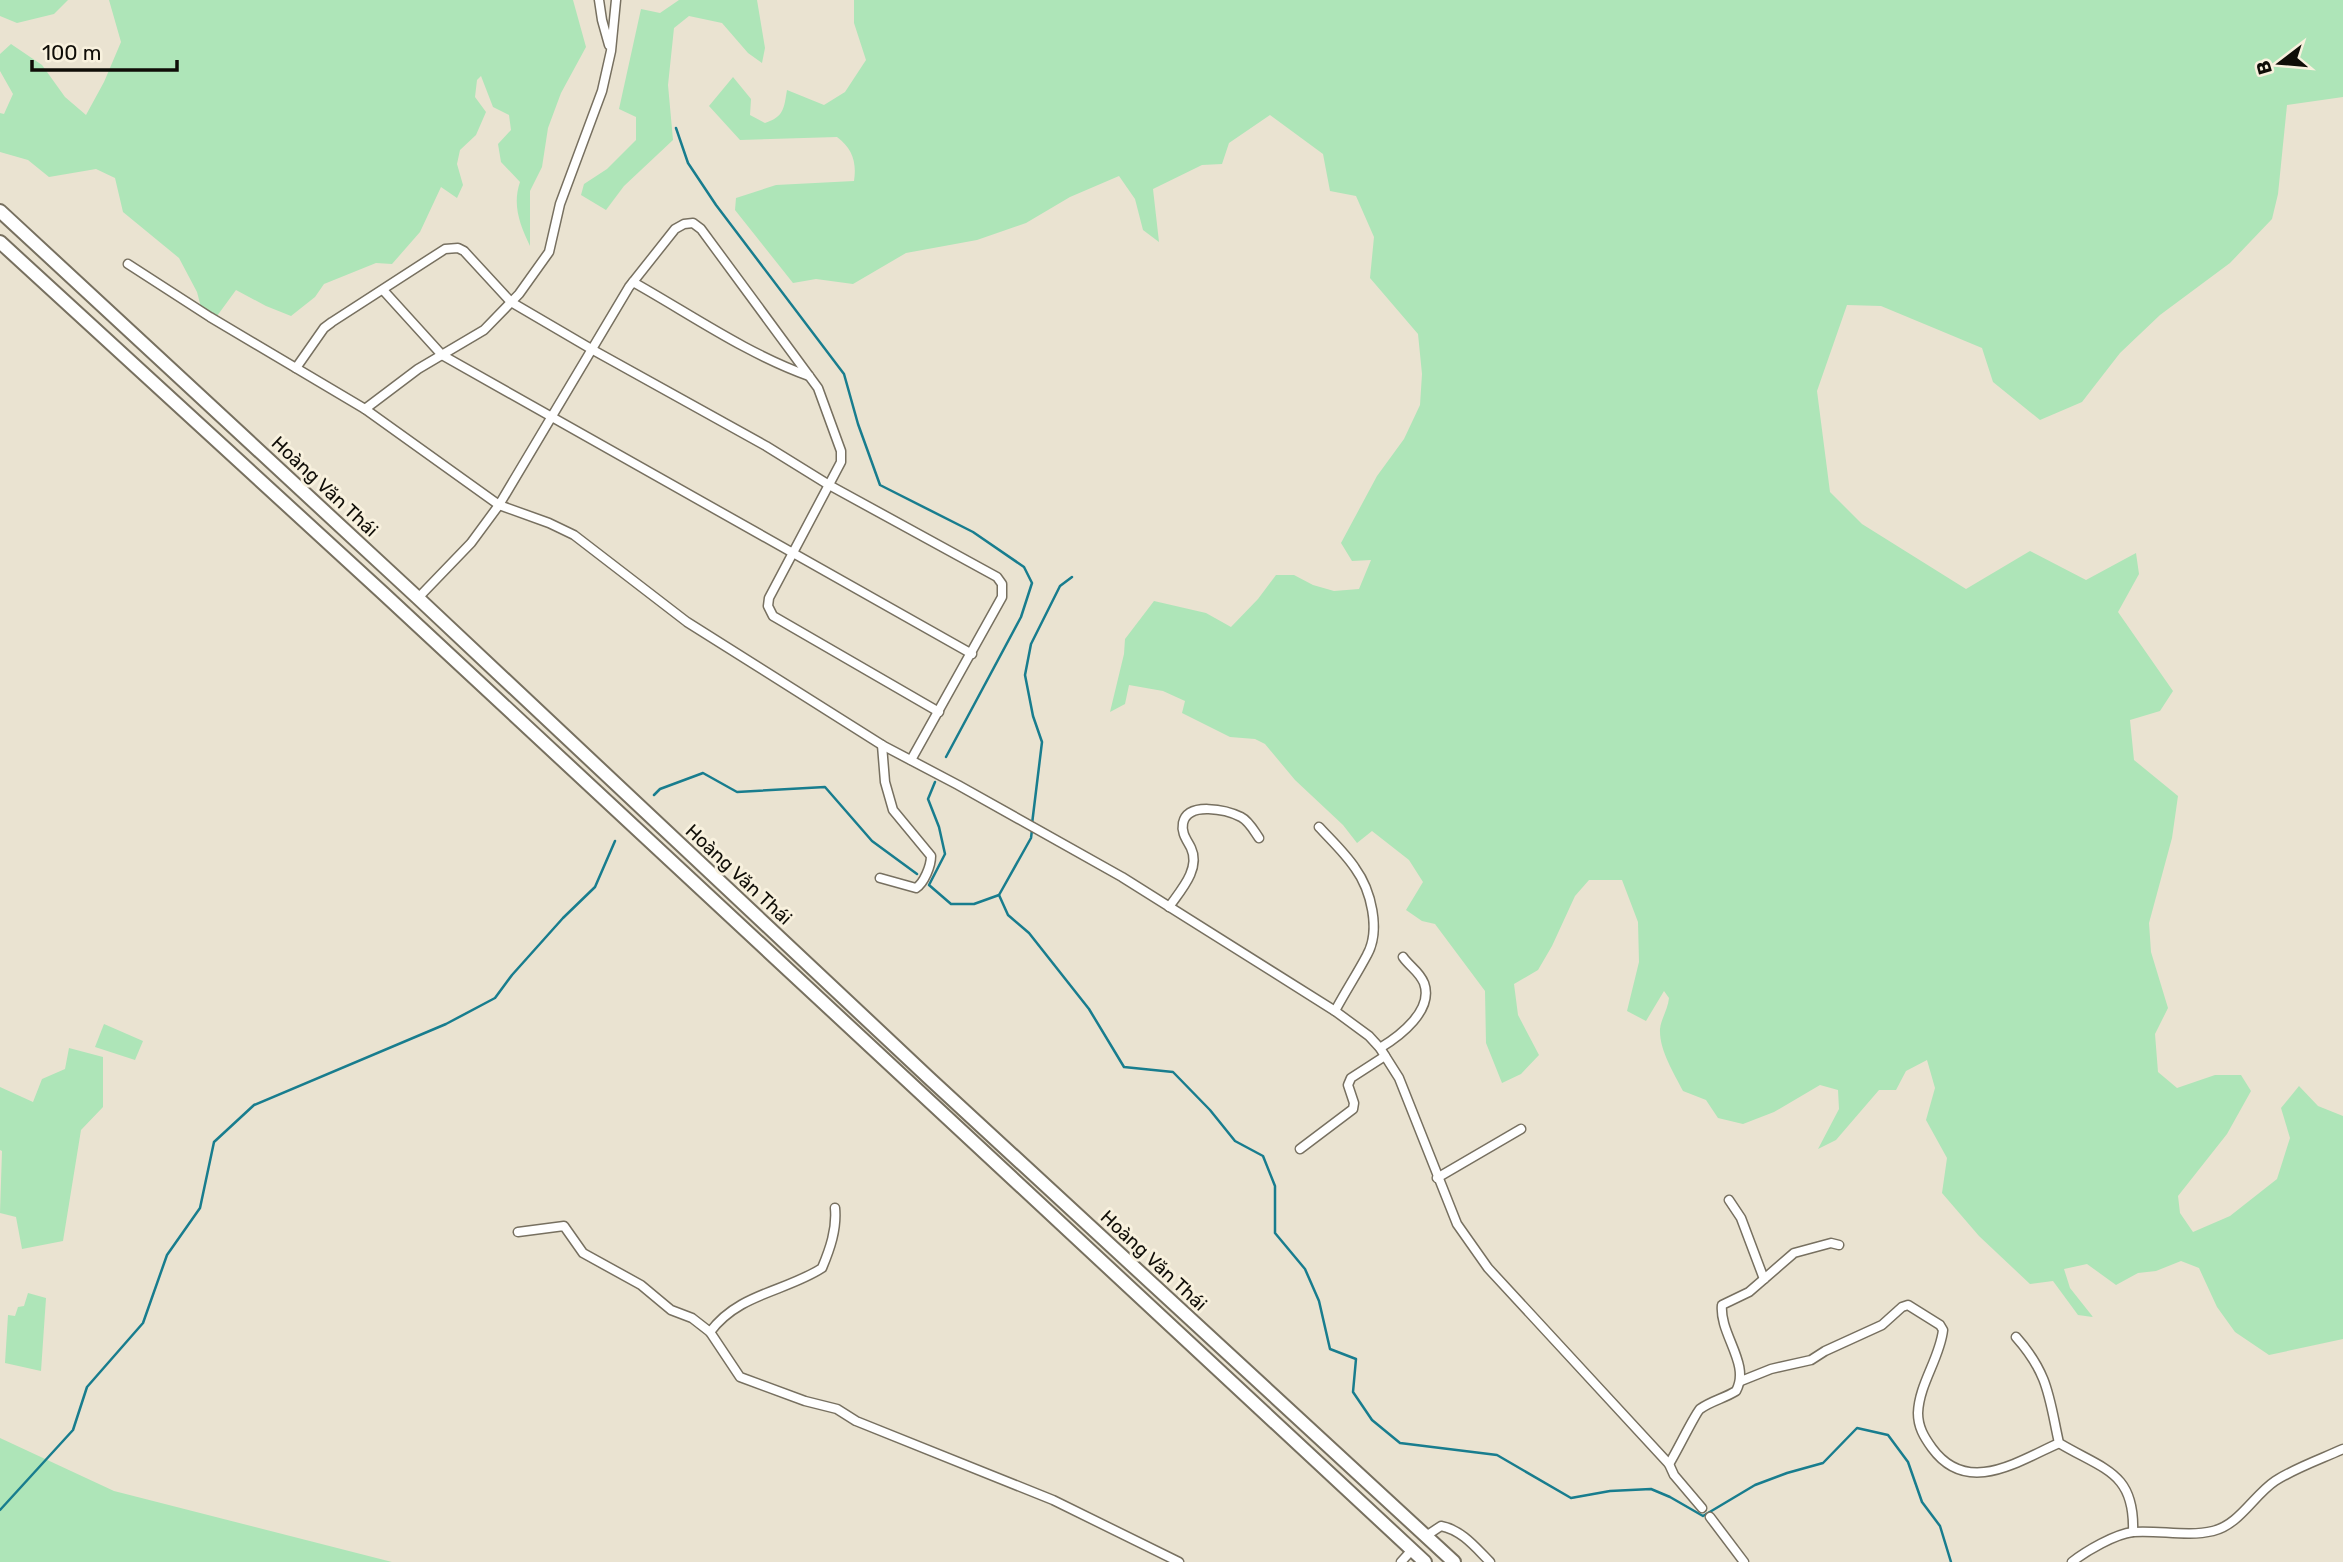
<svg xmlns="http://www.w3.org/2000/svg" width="2343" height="1562" font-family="Rubik,sans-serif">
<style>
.green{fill:#aee5b8}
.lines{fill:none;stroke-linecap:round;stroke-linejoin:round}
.stream{stroke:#187d8e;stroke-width:2.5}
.street-casing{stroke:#777060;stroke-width:11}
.primary-casing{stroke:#777060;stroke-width:16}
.street{stroke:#fff;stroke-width:8}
.primary{stroke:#fff;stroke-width:12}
.labels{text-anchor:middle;stroke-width:6;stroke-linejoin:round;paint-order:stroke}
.street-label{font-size:19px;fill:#0f0d07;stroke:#f8f1de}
</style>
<rect width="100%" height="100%" fill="#eae3d1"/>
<g class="green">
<path d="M0,0H68L54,14L17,23L0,16Z"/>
<path d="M109,0H573L586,47L561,93L548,128L542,167L530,191V246C520,225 512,205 520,182L501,162L498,144L511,130L509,115L493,107L481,76L477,80L475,97L486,112L476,135L460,150L457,164L463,185L457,198L441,187L420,232L392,264L376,263L324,284L315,297L291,316L266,306L236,290L217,316L202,311L197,292L179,258L123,212L115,178L96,169L49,177L28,160L0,152V113L4,114L13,94L0,71V54L11,44L42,65L65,97L86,115L104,82L121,42Z"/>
<path d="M679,0H757L765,48L762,63L748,53L722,23L689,16L674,28L668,85L673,140L624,186L606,210L581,195L584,184L607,169L636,140V117L619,109L641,9L660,13Z"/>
<path d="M854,0H2343V97L2287,105L2278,194L2272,219L2230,263L2160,315L2120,353L2082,402L2040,420L1993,382L1982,348L1881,306L1847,305L1817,391L1830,492L1862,524L1966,589L2030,551L2086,580L2136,553L2139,574L2118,612L2173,691L2160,711L2130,720L2134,760L2178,796L2172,838L2149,923L2151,952L2168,1008L2155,1034L2158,1072L2177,1088L2215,1075H2241L2251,1091L2227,1134L2178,1196L2180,1213L2193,1232L2230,1216L2277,1179L2290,1138L2281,1108L2299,1086L2318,1106L2343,1116V1339L2269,1355L2235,1332L2217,1307L2199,1268L2181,1261L2156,1271L2138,1273L2116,1285L2087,1264L2064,1269L2070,1288L2093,1317L2078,1315L2053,1281L2030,1284L1979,1236L1942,1193L1947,1158L1926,1120L1935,1088L1927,1060L1906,1071L1896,1090H1879L1836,1140L1818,1149L1839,1109L1838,1090L1820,1085L1774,1112L1743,1124L1718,1118L1706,1100L1683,1091C1674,1073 1659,1050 1660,1029C1661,1019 1668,1009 1669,998L1664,991L1646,1021L1627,1011L1639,962L1638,922L1622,880H1589L1575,896L1552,946L1538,970L1514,984L1518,1015L1539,1055L1521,1074L1502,1083L1486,1043L1485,991L1435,924L1422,921L1406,910L1423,882L1409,860L1372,831L1357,843L1343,825L1295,780L1265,744L1255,739L1230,737L1182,713L1185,701L1163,691L1129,685L1125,704L1110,712L1124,654L1125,639L1154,601L1206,613L1231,627L1258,599L1276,575H1294L1313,585L1334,591L1359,589L1371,560L1352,561L1341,543L1377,476L1404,439L1420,405L1422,374L1418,334L1370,278L1374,237L1356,196L1330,191L1323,154L1270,115L1229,143L1222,164L1202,165L1153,189L1159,242L1143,230L1135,199L1119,176L1070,197L1026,223L977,240L906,253L853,284L816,279L793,283L735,210L736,198L776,185L854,181C857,162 852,148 837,137L740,140L709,106L733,77L751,99L750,115L765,123C784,117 784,108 787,90L824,105L845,92L866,60L854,23Z"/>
<path d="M104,1024L143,1041L135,1060L95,1047Z"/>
<path d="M69,1048L103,1057V1107L81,1130L63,1241L22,1249L16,1217L0,1213L2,1151L0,1150V1087L33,1102L42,1079L65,1069Z"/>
<path d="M28,1293L46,1298L41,1371L5,1363L8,1315L15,1316L18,1307L24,1306Z"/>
<path d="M0,1438L114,1491L392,1562H0Z"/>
</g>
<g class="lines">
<g class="stream">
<path d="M676,128L688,163L716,205L844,374L858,424L880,485L973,532L1024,567L1032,583L1021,617L946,757"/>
<path d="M935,782L928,799L939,827L945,854L929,885L951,904H974L999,895L1031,838L1032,830"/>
<path d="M654,795L660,789L703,773L737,792L825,787L872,841L917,874"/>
<path d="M1032,824L1042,742L1033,716L1025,675L1031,644L1060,586L1072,577"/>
<path d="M999,895L1008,915L1029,933L1089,1009L1124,1067L1173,1072L1210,1110L1235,1141L1263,1156L1275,1186V1233L1305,1269L1319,1301L1330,1349L1356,1359L1353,1392L1372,1420L1400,1443L1497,1455L1571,1498L1610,1491L1651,1489L1670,1497L1703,1516L1755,1485L1787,1473L1823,1463L1857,1428L1888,1435L1908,1462L1922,1502L1940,1526L1951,1562"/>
<path d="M0,1510L73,1430L87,1387L143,1323L167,1255L200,1208L214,1142L254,1105L446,1024L495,998L512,975L563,918L595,887L615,841"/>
</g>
<g class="street-casing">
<g id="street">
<path d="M599,0L602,20L609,45"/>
<path d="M128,264L210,317L365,409L499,505L549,523L574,535L687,622L882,745L958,785L1122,877L1335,1011L1369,1036L1380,1048L1399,1078L1457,1224L1488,1268L1669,1464L1674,1475L1702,1508"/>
<path d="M633,282C690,314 747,354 809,376"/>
<path d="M383,290L442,355L972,654"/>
<path d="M296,368L324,328L332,322L445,249L458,248L464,251L511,302L593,350L766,446L829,485L997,577L1002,584V597L911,760"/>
<path d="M365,409L418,369L484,330L519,294L549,252L560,204L602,91L611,51L616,0"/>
<path d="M418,598L471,543L499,505L629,287L675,229L684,224L693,223L701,229L818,388L841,451V462L769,598L768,606L773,616L939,712"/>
<path d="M1319,827C1331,840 1345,853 1355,868C1371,890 1381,930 1367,955C1357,974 1345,992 1335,1011"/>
<path d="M880,878L916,888C924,883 931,866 931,856L893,810L885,782L882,745"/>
<path d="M1169,907C1180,891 1201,869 1191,848C1187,840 1181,833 1183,823C1188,801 1227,810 1241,817C1249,821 1254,831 1259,838"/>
<path d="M1380,1048C1400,1036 1434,1010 1424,983C1419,971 1410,967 1403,957"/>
<path d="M1300,1149L1353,1109L1354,1103L1348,1085L1351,1078L1385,1056"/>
<path d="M1437,1178L1521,1129"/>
<path d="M1729,1200L1741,1218L1764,1279"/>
<path d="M518,1232L564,1226L583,1253L641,1285L671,1310L692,1318L710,1332L740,1377L805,1401L837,1409L856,1421L1053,1500L1179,1562"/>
<path d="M710,1332C739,1293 785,1292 822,1268C830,1249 837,1229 835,1208"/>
<path d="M2016,1337C2049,1374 2049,1398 2059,1443C2104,1470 2135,1472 2133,1532"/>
<path d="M1741,1381L1771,1369L1811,1360L1825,1351L1882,1325L1902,1307L1908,1305L1940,1325L1943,1330C1940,1358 1919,1384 1918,1413C1918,1427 1924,1437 1932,1448C1967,1496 2017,1462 2059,1443"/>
<path d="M1669,1464C1675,1455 1696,1412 1700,1409C1711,1401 1725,1398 1736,1391C1751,1364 1719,1334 1722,1305L1749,1292L1794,1253L1831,1243L1839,1245"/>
<path d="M1710,1517L1744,1562"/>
<path d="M1426,1536L1441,1526C1462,1530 1476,1548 1490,1562"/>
<path d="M1401,1562L1411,1551"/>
<path d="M2072,1562C2086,1551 2115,1534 2133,1532C2160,1530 2187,1537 2213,1531C2239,1525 2254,1495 2275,1481C2295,1468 2321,1459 2343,1449"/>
</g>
</g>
<g class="primary-casing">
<g id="primary">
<path d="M0,211L418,598L929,1078L1454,1562"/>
<path d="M0,242L384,594L1425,1562"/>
</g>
</g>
<use href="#street" class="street"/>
<use href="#primary" class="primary"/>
</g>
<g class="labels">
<g class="street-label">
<text transform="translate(325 486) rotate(43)" y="7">Hoàng Văn Thái</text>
<text transform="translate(739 874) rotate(43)" y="7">Hoàng Văn Thái</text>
<text transform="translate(1154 1260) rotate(43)" y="7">Hoàng Văn Thái</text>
</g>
</g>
<g transform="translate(2280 63) rotate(254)" stroke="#f8f1de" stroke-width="5" paint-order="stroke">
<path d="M0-5L12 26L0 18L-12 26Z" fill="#0f0d07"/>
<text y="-10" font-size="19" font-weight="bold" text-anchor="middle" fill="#0f0d07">B</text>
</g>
<path d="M32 60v10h145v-10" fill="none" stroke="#0f0d07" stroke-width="3.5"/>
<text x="42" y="60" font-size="21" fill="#0f0d07" stroke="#f8f1de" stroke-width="5" paint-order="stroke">100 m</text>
</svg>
